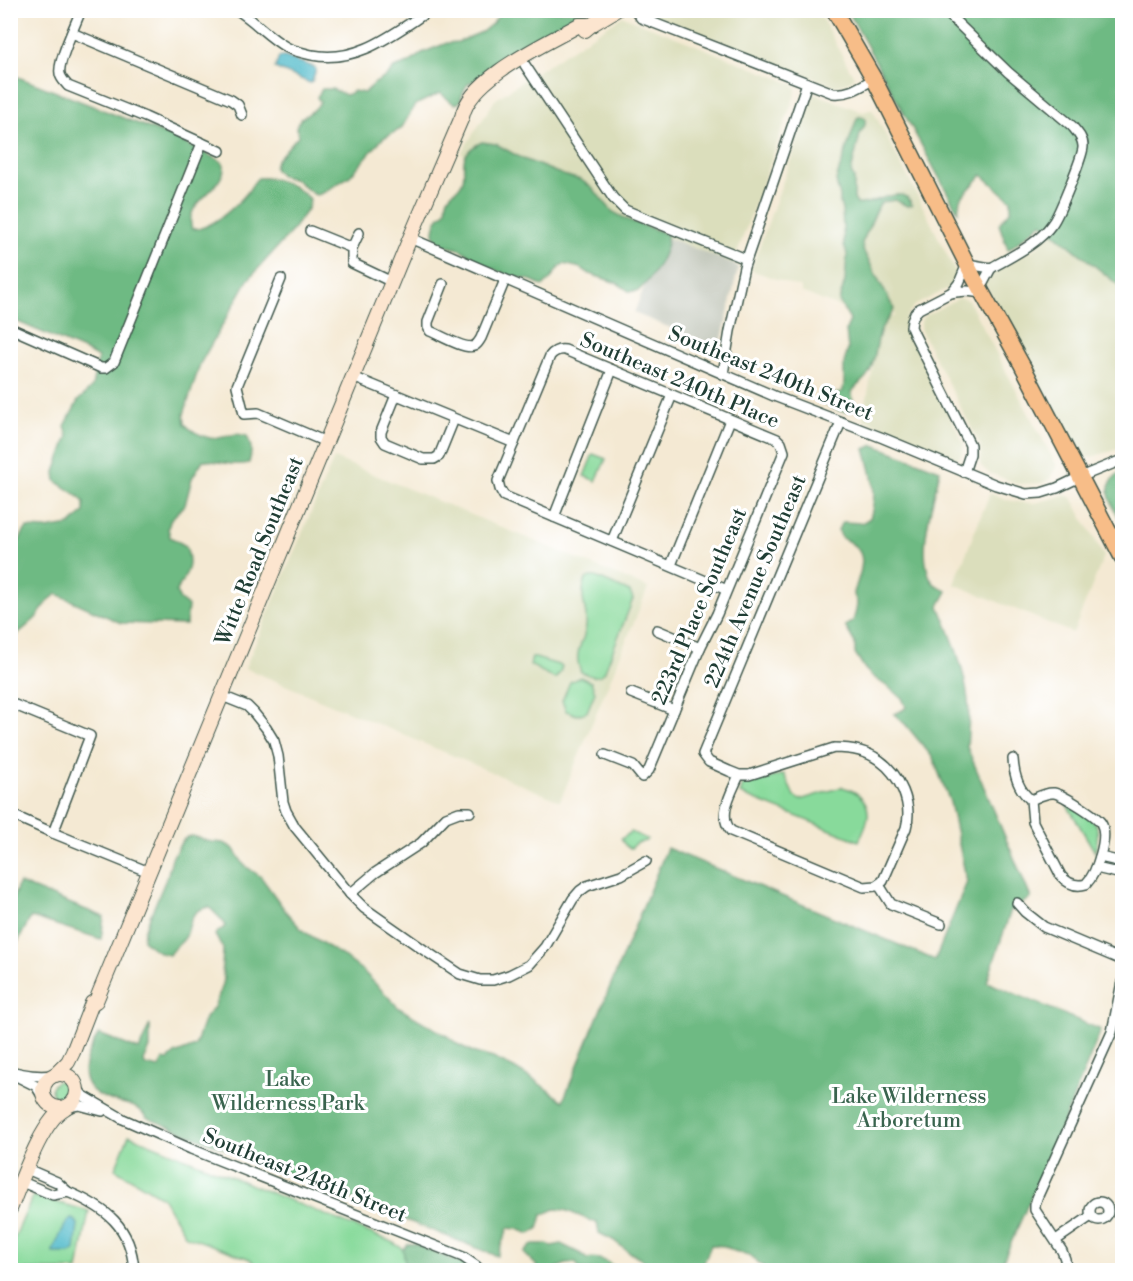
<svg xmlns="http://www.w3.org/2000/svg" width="1133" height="1281" font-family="'Libre Bodoni',serif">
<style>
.built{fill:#dbdebc}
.industrial{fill:#c1c6b9}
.green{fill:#88da9b;stroke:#548c68;stroke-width:1.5}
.forest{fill:#6eba83;stroke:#467c5c;stroke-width:1.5}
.water{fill:#4fbaca;stroke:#377c7f;stroke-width:1.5}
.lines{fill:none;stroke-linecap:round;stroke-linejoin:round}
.street-casing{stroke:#3f574c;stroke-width:12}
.secondary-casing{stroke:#3f574c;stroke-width:16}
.primary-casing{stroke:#3f574c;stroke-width:18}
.street{stroke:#fff;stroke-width:9}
.secondary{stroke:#fce5cf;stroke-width:14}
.primary{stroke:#f7bd88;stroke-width:15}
.labels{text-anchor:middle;stroke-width:6;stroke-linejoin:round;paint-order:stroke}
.street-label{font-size:21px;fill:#1f3d34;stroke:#fff}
.park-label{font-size:21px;fill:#39644e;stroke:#fff}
</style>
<rect width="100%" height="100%" fill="#fff"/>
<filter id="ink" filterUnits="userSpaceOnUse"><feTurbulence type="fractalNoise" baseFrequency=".0167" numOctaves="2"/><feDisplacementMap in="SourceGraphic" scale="12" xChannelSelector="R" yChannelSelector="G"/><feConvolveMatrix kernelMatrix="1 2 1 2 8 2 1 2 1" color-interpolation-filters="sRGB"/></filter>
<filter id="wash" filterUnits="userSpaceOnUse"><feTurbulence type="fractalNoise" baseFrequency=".008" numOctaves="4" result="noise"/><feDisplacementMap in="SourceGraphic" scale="24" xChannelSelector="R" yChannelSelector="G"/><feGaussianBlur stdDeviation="1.35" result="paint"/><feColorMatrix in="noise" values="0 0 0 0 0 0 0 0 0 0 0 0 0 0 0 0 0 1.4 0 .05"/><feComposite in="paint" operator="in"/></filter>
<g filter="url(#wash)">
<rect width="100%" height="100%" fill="#f4e9d3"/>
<g class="built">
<path d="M647,11H818L854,77L852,80L836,87L649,14Z"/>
<path d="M623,16L793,84L796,88V92L733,264L461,153L495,100L518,84Z"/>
<path d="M816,94L863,112L872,109L915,191L958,277L954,283L948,288L914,306L907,316L906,322V329L964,444L963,451L959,458H955L863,419L882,320L895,316L859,246L855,210L849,282L839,307L801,292V288L751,270L814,95Z"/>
<path d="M1052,231L1122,288V448L1084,459L1075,447L985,284V278L1036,248Z"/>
<path d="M959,298L968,300L1057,466L1050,479L1042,483L1019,484L989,473L980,465V445L920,329L921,322L923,317Z"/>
<path d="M334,458L648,588L560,801L245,668Z"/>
<path d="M990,493L1003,499L1017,502L1035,503L1066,495L1072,498L1104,556L1073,633L954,584Z"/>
</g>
<path class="industrial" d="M664,236L736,265L738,268L720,348L634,313Z"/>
<g class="green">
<path d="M593,454L606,459L596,481L584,476Z"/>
<path d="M590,577H596L630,592L633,599L604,673C596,679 590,676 581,672C572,650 584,645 586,626C588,607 578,599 586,579Z"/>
<path d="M532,657L562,666L560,673L555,679L530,665Z"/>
<path d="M580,677L591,682L595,692L587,712L577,715L566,711L562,701L570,682Z"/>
<path d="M784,774L794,796L800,800L842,787C855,790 868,799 868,813C869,822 862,833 859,841L740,794L743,784L748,782L764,780Z"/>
<path d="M1066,803C1093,819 1103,818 1095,852Z"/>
<path d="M631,832L647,839L646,841L637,843L630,849L625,845L621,839Z"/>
<circle cx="60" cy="1090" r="9"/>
<path d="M129,1135L392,1242L403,1249L407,1270H262L250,1259L186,1236L162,1197L115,1169Z"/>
<path d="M33,1196L89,1211L78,1270H11V1246Z"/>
</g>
<g class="forest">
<path d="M1101,10L1122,20V288L1042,223L1008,250L999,224L1011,210V200L982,175L960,199L958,212L848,11Z"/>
<path d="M502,11H588L518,50L475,81C464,82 464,94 459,103L454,104L440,93L415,105L401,129L383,138L350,176L321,194L316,195L312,193L296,180L282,176L275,170L274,166L276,161L298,136V131L296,127C301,113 314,115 320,102L317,97L322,89H332L346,95L354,91L364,93L375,83L387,76L394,68L409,63L422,53L447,43L458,42L482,32L493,23Z"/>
<path d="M10,74L170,136L221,161L224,165C224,168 224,172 222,175C215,194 183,205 192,229C210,231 236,206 247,193C251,188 253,182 258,178C277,176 297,187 310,199L308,208L291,232L248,280L200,364L184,414L185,424C192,432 207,440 219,438C232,436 233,432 247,436C252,446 252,452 249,463C233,467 220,461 203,460L192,478L185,505L171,519L168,528L170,537L186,546C193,568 187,572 176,592L180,600L188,606L186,625L121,623L57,594L49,600L36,618L11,640V551C19,545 20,536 27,528L46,529L70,525L84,512V502L77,495L56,481L55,472L68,436L65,426L78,401L92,387L98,358L88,352L11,319Z"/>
<path d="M859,117H864L865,119V125L860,134L851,172L854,178V199L857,204C872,207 904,181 912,205L907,206L895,200L882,202L879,205L862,243L863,250L894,309C891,317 884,322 881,329C876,342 876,358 870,371C866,380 857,384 852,392L853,405L851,411C841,414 827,406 819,401L818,396C824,389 827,394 835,394C837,394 842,392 843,391L844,382V363L848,349L846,330L850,320L839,302L845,281L847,254L844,245L842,210L840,203V196L837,186L836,180L857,118Z"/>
<path d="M482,142L496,144L521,158L563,175L581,180L592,188L613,212L628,220L667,234C670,251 651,280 638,291H629L617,283L590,274L581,268L564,264C554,268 554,281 542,286C530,277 521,280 508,275C497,271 484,265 475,259C470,256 465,251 459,249C450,246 436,247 434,234C434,228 436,221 440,216C442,214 444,214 446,210C447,208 446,204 447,201C449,194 453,192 458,188C473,173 450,157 482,142Z"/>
<path d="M874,445L940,470C934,499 915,554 932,581C935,586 941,588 947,591L939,606C952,637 964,667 968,700C970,715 968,732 967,747L1031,898L1011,910L987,982L1101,1030L1057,1138L999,1270H768L749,1255L734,1251L725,1246L711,1245L701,1270H655L639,1257L630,1253L613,1240L599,1233L597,1223L565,1210L555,1209L542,1215L538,1229L530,1234L517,1229L508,1228L497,1256L147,1118C134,1101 123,1106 105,1098C72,1084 85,1056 99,1034L139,1050L150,1024V1048L144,1061L145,1065L159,1068L163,1059L168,1060L175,1054L195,1046L205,1018L214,1007L223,984L224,979L222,969L223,948L215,935C218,931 222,930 225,926L223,921L209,907C189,910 192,921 186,936C182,944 173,947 169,955C158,954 151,947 143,940L144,931L168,874L172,858L182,841L187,837L192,836L212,842L224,843L233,848L244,865L261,877L287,913L303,931L343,956L363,971L399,1008L447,1036L459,1045L475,1053L493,1058L514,1068L537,1082L563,1101L667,848L935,960L967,882L950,802L933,758L906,725L894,714L903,710L906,707L902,698L895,692L872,676L865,669L855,653V643L845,626L853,621C855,615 857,609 857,602C856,599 854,597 854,594C854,590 857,584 858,580C865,559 864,548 842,538L838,530L842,522L862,523L870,518C878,493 872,473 865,449Z"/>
<path d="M1122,471V523C1112,504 1098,487 1122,471Z"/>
<path d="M19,883L104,917L101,939L31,917L14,949L11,948V903Z"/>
<path d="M408,1244H414L464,1264L470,1270H413L405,1263L403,1249Z"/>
<path d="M533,1244H547L552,1246L561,1244L581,1254L587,1259C600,1256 609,1263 619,1270H580L576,1263L566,1264L552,1270H534L537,1267L536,1265L524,1253Z"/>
</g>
<g class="water">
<path d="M279,57H285L314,67L316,69L312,82L310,83L275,68Z"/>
<path d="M71,1219L75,1220L78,1224L75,1250L70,1253H53V1250L66,1223Z"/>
</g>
</g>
<g filter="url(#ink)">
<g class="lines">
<g class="street-casing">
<g id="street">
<path d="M81,10C76,24 57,62 60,74C61,79 65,82 68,86L145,117L220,151"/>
<path d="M237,10C255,21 268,37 286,47C293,51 303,53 312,55C358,64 394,33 430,10"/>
<path d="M635,10L641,18L833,93C849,95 861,86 874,79"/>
<path d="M944,10L1008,72L1072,126C1077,132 1083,138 1083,146C1084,154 1058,217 1052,224C1038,244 1012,256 991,268"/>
<path d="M72,33L231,100L238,105L242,115"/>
<path d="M525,65L613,198L625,210L746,259"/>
<path d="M310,231L352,248"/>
<path d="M359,233L352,248V263L392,282"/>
<path d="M410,238L774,396L883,438L996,485L1026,494L1041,493L1057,488L1080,477L1122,460"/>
<path d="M281,279L237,386L244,414L258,413L326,442"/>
<path d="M443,284L428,322V327L430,331C440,335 465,350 474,346C478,344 479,341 481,338L505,280"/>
<path d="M980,289L991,268"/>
<path d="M951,293L959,283L967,264L991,268"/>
<path d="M10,328L101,368H106L114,362L202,143"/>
<path d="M723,374L730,331L744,267L807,83"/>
<path d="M353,377L514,443"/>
<path d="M396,395L381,432V437L385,443L423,459H434L439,456L454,419"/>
<path d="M964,472L970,454V445L914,334L911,327L912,320L915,313L919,309L950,293L956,292L967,291L982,293"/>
<path d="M554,517L612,370"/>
<path d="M612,541L672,395"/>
<path d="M671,565L730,420"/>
<path d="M657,630L700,648"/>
<path d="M631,693L674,710"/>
<path d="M222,696L247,706L254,713L266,728L274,741L278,756L283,802L286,811L295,827L350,894L364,908L424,950L460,974L480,980H493L509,975L529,965L545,947L573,899L580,891L587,886L621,875L646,861"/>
<path d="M10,703L90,736L53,833"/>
<path d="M605,755L633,766L642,777L649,770L700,648L717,614L784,452L781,443L777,439L565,350C559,349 554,351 550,356L498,481L500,489L504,496L727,590"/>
<path d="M1013,759C1014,775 1018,790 1031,800L1033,822L1061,876C1068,884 1076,887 1086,884C1097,873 1109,836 1101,823C1097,816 1062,794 1054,793C1046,792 1038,797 1031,800"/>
<path d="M739,775C732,792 717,815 731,831L864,887L876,886L883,881L906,828C913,804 900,775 879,760C867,751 849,748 834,748L749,775H739L729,771L709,762L703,754L841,422"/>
<path d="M10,814L53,833L149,872"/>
<path d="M1100,857L1122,862"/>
<path d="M1096,868L1122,874"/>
<path d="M879,885L891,904L941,924"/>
<path d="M350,894L375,873L421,843L446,817L459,812H470"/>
<path d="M1017,903L1025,912L1044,927L1122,960"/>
<path d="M10,1071C27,1075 37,1077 54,1075"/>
<path d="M18,1077L36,1086L44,1099"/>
<path d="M75,1084L82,1095L123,1119L191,1149L463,1257L476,1266L480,1270"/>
<path d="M67,1107L79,1105L102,1111"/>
<path d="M22,1182L53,1195L68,1192L57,1182L27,1169"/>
<path d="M68,1192C106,1208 131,1226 134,1270"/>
<circle cx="1099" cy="1211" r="9"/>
<path d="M1056,1240L1091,1216"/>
<path d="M1066,1270L1065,1259L1062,1251L1035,1210V1205L1037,1198L1112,1032L1122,982"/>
</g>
</g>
<g class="secondary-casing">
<g id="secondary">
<path d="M585,30L591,25L616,10"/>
<circle cx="60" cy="1091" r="17"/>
<path d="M55,1075L68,1062L73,1052L92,1003L96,1001L410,238L462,117C470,77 546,44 579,25H591"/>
<path d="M10,1209C21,1183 41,1121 65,1108"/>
</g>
</g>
<g class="primary-casing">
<path id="primary" d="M834,10L874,79L974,278L1022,365L1122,557"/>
</g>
<use href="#street" class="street"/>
<use href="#secondary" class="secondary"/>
<use href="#primary" class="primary"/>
</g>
</g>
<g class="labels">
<g class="street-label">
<text transform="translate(771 373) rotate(22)" y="7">Southeast 240th Street</text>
<text transform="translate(680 380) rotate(23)" y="7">Southeast 240th Place</text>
<text transform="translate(259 551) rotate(-68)" y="7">Witte Road Southeast</text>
<text transform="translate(755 581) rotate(-67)" y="7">224th Avenue Southeast</text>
<text transform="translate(699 606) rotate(-67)" y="7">223rd Place Southeast</text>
<text transform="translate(305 1175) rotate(22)" y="7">Southeast 248th Street</text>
</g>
<g class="park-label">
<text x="288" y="1086">Lake<tspan x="288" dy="24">Wilderness Park</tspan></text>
<text x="909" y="1103">Lake Wilderness<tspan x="909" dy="24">Arboretum</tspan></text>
</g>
</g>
<rect width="1133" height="1281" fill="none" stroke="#fff" stroke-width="36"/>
</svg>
